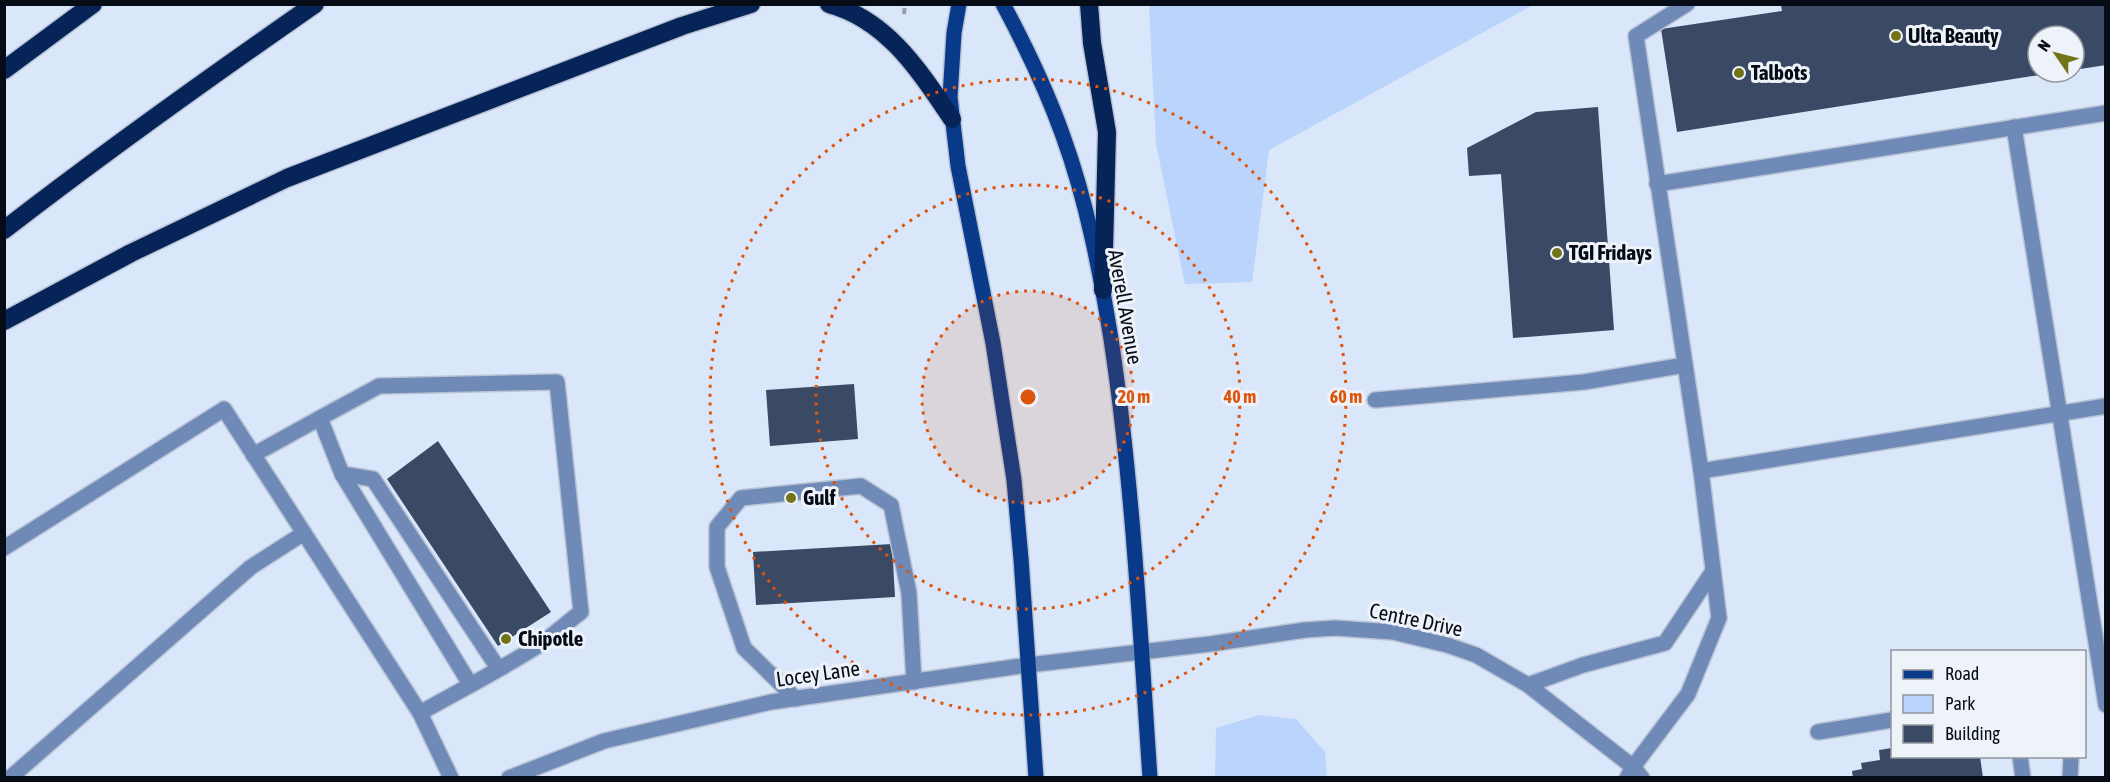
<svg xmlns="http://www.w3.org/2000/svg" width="2110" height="782" font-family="'Asap Condensed',sans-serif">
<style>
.green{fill:#bbd4fb}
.building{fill:#3a4a64}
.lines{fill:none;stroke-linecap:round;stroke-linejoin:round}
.lane-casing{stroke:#b8c3d5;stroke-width:18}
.street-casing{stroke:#b8c3d5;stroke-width:18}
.primary-casing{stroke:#b8c3d5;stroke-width:18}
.highway-casing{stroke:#b8c3d5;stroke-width:21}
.path{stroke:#959fb0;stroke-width:4;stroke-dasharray:6 3;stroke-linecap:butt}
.lane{stroke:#6f8ab7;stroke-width:15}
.street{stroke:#6f8ab7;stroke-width:15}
.primary{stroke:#093a8a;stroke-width:15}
.highway{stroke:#062458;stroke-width:18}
.ring{fill:none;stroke:#dd550c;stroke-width:3;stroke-dasharray:3 6}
.poi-dot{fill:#73741a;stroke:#eef2f9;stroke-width:2}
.labels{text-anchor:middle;stroke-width:6;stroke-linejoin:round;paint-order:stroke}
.poi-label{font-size:21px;font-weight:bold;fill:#060c16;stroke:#eef2f9;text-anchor:start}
.street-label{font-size:21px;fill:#060c16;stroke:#eef2f9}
.centre{fill:#dd550c;stroke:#eef2f9;stroke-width:3}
.ring-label{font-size:18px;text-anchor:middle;font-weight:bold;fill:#dd550c;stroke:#eef2f9;stroke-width:6;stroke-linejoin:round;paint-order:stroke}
</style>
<rect width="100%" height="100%" fill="#dae6f9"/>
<g class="green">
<path d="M1149,5V4L1533,5L1269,150L1252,282L1185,284L1156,144Z"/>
<path d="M1259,715L1296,719L1325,752L1327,777H1215L1216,728Z"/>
</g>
<g class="building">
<path d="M1781,5H2106V65L2074,70V36H2038V72L2052,73L1677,132L1661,29L1782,11Z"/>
<path d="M1598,107L1614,330L1513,338L1501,174L1469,176L1467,148L1536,112Z"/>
<path d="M854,384L858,439L770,446L766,390Z"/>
<path d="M438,441L551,612L498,646L387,479Z"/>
<path d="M892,544L895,597L756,605L753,552Z"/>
<path d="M1892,748V756H1980L1983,778H1853L1852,771L1862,769L1861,763L1880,760L1879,750Z"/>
</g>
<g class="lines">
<g class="lane-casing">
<g id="lane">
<path d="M2014,127L2106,705"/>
<path d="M1657,184L2106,113"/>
<path d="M1375,400L1584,382L1685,365"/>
<path d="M253,455L320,418"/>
<path d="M1701,471L2106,406"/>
<path d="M342,474L373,479L498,668"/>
<path d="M4,548L224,409L420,713L451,778"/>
<path d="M1528,685L1583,665L1665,643L1713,571"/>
<path d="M796,699L744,648L717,567V527L741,498L861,486L891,505L909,593L914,682"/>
<path d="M420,713C457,692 496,672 533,649C550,638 565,624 581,612L557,382L379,386L320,418L342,474L470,684"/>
<path d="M1818,732L1892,720"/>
<path d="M2020,756L2023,778"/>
<path d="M10,778L251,567L304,533"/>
<path d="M1627,778L1633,767L1688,694L1719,618L1701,471L1636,36L1687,4"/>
<path d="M2070,778L2071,756"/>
</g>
</g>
<g class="street-casing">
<path id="street" d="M509,778L604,741L771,702L1028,665L1210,644L1305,630L1335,628L1393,632L1447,645L1476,655L1528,685L1633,767L1642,778"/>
</g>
<g class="primary-casing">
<g id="primary">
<path d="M959,4L954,33L950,97L958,166L993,343L1014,480L1021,559L1036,778"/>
<path d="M1003,4C1026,47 1047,91 1063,136C1087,202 1100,271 1111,339C1133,484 1140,631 1150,778"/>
</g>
</g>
<g class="highway-casing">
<g id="highway">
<path d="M829,4C888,20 920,72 952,119"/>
<path d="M1089,4L1092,43L1107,132L1103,290"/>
<path d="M4,70L93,4"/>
<path d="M4,230C106,151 210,77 315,4"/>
<path d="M4,321L131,253L287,178L682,26L751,4"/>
</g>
</g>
<path class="path" d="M904,14L905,4"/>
<use href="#lane" class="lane"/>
<use href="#street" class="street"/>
<use href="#primary" class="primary"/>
<use href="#highway" class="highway"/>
</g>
<circle cx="1028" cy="397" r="106" fill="#dd550c" fill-opacity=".12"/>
<g class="ring">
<circle cx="1028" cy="397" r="106"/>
<circle cx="1028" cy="397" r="212"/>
<circle cx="1028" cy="397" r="318"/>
</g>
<g class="poi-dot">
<circle cx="1896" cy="36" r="6"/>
<circle cx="1739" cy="73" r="6"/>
<circle cx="1557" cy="253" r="6"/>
<circle cx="791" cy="498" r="6"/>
<circle cx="506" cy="639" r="6"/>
</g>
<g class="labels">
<g class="poi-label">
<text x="1908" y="43">Ulta Beauty</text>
<text x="1751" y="80">Talbots</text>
<text x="1569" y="260">TGI Fridays</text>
<text x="803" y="505">Gulf</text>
<text x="518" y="646">Chipotle</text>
</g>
<g class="street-label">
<text transform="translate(1125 307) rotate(80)" y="7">Averell Avenue</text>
<text transform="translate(1416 620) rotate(12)" y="7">Centre Drive</text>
<text transform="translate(818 674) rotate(-8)" y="7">Locey Lane</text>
</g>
</g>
<circle cx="1028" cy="397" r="9" class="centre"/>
<g class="ring-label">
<text x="1134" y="403">20 m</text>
<text x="1240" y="403">40 m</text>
<text x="1346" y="403">60 m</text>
</g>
<rect width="2110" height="782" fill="none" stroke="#060c16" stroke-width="12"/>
<rect x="1891" y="650" width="195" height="108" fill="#eef2f9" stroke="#91969e" stroke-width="1.5"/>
<rect x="1903" y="670" width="30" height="9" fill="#093a8a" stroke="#91969e" stroke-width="1.5"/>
<text x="1945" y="680" font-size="18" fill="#060c16">Road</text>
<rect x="1903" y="695" width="30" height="18" fill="#bbd4fb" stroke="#91969e" stroke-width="1.5"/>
<text x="1945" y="710" font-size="18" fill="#060c16">Park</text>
<rect x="1903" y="725" width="30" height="18" fill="#3a4a64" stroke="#91969e" stroke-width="1.5"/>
<text x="1945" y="740" font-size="18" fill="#060c16">Building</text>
<g transform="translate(2056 54) rotate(305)"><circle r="28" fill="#eef2f9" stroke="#91969e" stroke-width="1.5"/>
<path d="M0-4.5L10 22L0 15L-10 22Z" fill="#73741a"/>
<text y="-9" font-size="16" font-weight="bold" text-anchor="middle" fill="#060c16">N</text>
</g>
</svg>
